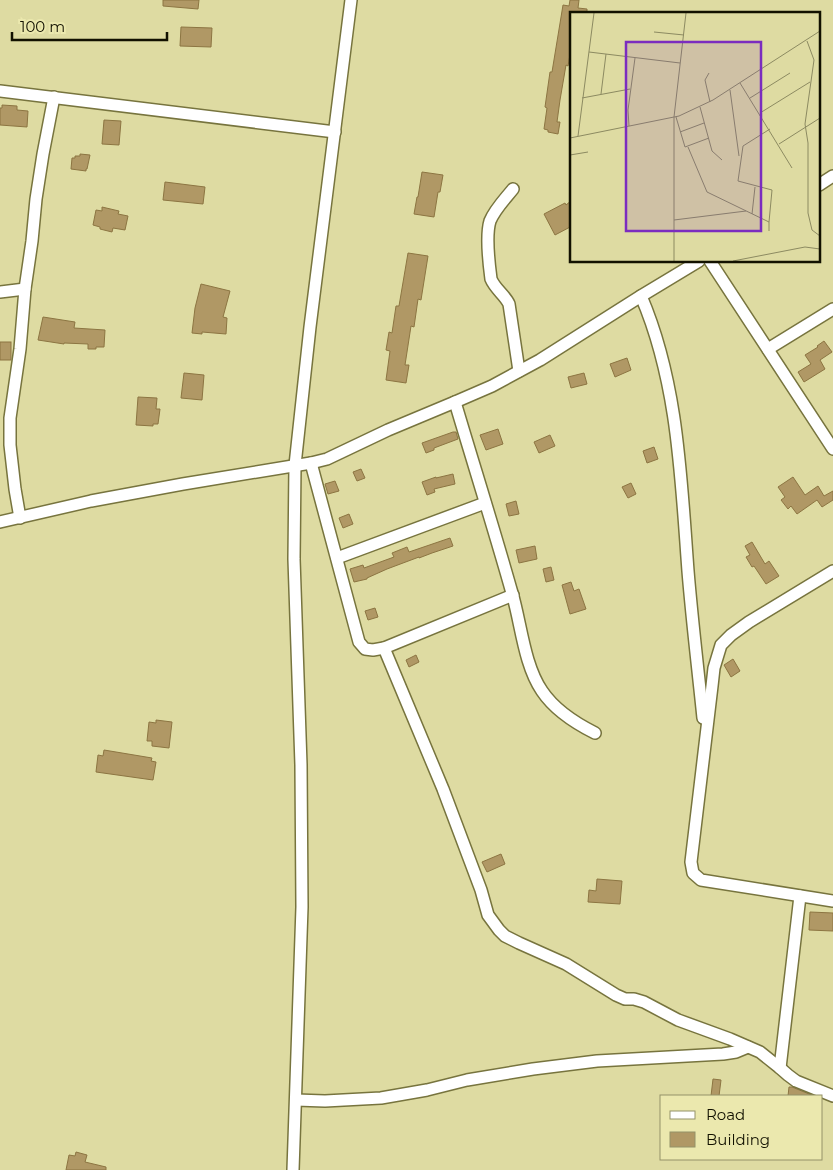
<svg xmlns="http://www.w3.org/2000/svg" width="833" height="1170" font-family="Montserrat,sans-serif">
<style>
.building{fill:#b09865;stroke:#8c7542}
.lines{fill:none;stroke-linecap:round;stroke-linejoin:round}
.minor-casing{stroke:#77743e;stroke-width:14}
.minor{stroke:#fff;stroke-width:11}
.inset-road{fill:none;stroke:#8c8a61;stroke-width:1}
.view{fill:#7b2cbf;fill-opacity:0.15;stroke:#7b2cbf;stroke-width:2.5}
.inset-edge{fill:none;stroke:#121100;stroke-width:2.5}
</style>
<rect width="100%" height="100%" fill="#dedba2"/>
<g class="building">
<path d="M163,0H199L198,9L163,6Z"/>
<path d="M570,0H579L578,8L587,9V14H572V43L568,66L566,65L560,100L557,122H560L558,134L548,132V130L544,129L547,108L545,107L550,72H552L563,5L569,6Z"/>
<path d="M181,27L212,28L211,47L180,46Z"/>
<path d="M2,105L17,106V110L28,111L27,127L0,125V108H2Z"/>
<path d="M104,120L121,121L119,145L102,144Z"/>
<path d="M80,154L90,155L87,169H86V171L71,169L72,158H75V156H80Z"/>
<path d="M422,172L443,175L440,192H438L434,217L414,214L417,197H418Z"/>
<path d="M165,182L205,187L203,204L163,200Z"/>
<path d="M572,200V226L555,235L544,214L565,203L566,205Z"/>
<path d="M102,207L119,211L118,214L128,216L125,230L113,228L112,232L100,229V227L93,225L96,210L102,211Z"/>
<path d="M408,253L428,256L421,300L418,299L414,327L411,326L405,365H409L406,383L386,380L390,351L386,350L389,332L392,333L396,306H399Z"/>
<path d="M201,284L230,291L223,317L227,318L226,334L202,332V334L192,333L195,308Z"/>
<path d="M43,317L75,322L74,328L105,330L104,347H96V349H88V344L64,343V344L38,340Z"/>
<path d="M824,341L832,352L820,360L825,369L804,382L798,372L811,364L805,355L818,347L817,346Z"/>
<rect x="0" y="342" width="11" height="18"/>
<path d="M627,358L631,370L615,377L610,364Z"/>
<path d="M184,373L204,375L202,400L181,398Z"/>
<path d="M584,373L587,384L571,388L568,377Z"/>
<path d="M138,397L157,398L156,409H160L158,424H153V426L136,425Z"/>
<path d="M498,429L503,444L486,450L480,435Z"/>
<path d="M453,432H456L458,439L434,448V450L426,453L422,443Z"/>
<path d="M550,435L555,446L539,453L534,442Z"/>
<path d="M654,447L658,459L647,463L643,451Z"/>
<path d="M361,469L365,478L357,481L353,472Z"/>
<path d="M453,474L455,484L434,489L435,492L427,495L422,482L436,477V478Z"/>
<path d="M793,477L805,495L818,486L824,496L833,491V500L822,507L817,500L797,514L791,506L788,509L781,500L785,497L778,487Z"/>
<path d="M335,481L339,491L328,494L325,484Z"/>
<path d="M631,483L636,494L628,498L622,487Z"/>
<path d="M516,501L519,514L509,516L506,504Z"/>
<path d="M349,514L353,524L343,528L339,518Z"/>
<path d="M450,538L453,546L432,553L419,558V557L387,569L367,578V579L354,582L350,569L363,565L364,568L394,557L392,553L407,547L409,552Z"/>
<path d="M752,542L765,564L769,561L779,576L766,584L754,566L752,567L746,557L750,555L745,546Z"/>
<path d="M535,546L537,559L519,563L516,550Z"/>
<path d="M551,567L554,580L546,582L543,569Z"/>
<path d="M571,582L574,591L579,589L586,609L570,614L562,585Z"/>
<path d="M375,608L378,617L368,620L365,611Z"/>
<path d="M416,655L419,662L409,667L406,660Z"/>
<path d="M733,659L740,671L731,677L724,665Z"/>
<path d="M156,720L172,722L169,748L152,746V741H147L149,722L156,723Z"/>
<path d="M104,750L152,758L151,761L156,762L153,780L96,772L98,755L103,756Z"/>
<path d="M501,854L505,864L487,872L482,862Z"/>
<path d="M597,879L622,881L620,904L588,902L589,890L596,891Z"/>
<path d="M810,912L833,913V931L809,930Z"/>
<path d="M713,1079L721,1080L719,1096H711Z"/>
<path d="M789,1087H792L814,1096H788Z"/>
<path d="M76,1152L87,1155L85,1162L106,1167V1170H66L69,1155L75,1156Z"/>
</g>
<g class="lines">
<g class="minor-casing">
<g id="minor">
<path d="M0,91L335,132"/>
<path d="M819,185L833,176"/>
<path d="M513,189C505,199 495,209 490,221C486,234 489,264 491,279C495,289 505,295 509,304L519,371"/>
<path d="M710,261L833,449"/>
<path d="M0,292L25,289"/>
<path d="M641,296C678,382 681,478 688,571C692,620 698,669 703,718"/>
<path d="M768,349L833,309"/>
<path d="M455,402C474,466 494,529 512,593C521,623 524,665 542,691C554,709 575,723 595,733"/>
<path d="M311,463L359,642L365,649L373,650L384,648L513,595"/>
<path d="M20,518L15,489L10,445V418L20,349L25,289L32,241L36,199L43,154L54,97"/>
<path d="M0,522L91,501L183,484L311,463L327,459L388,430L455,402L492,386L540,360L641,296L699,261"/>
<path d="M337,558L485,503"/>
<path d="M833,571L749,622L731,635L721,645L714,668L712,686L691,862L693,873L701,880L833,901"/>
<path d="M384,648L443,789L481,890L488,915L499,930L505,936L519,943L566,964L616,995L625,999H634L644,1002L678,1020L730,1039L760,1052L780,1068L788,1075L796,1081L833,1096"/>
<path d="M780,1068L800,896"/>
<path d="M296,1100L325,1101L381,1098L427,1090L467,1080L533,1069L597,1061L723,1054L736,1052L748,1047"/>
<path d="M293,1170L302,907L301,765L294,559L295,465L310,327L351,0"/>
</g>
</g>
<use href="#minor" class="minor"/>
</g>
<g transform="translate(570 12)">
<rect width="250" height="250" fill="#dedba2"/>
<path class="inset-road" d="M84,20L114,23M237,29L244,48L235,112L238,131V201L242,218L250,224M19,40L110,51M139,61L135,68L140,90M170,71L222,156M160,78L169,144M31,82L36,42M12,86L60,77M180,86L220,61M130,95L142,139L152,148M190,101L240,70M106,105L115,135L139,126M59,114L58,98L65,46M110,120L134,111M8,124L24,1M0,126L109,104L143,88L250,19M209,132L250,106M118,135L137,180L199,210V219M0,143L18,140M182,202L185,175M104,208L176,199M199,210L202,178L168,169L173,134L200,117M104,249V105L116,1M163,249L235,235L250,237"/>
<path class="view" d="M56,30H191V219H56Z"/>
<rect width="250" height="250" class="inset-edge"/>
</g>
<rect x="660" y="1095" width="162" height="65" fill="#ebe8ae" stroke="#949268"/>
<rect x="670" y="1111" width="25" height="8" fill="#ffffff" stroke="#949268"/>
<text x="706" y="1120" font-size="15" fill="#121100">Road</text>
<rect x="670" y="1132" width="25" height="15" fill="#b09865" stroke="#949268"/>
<text x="706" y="1145" font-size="15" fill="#121100">Building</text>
<path d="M12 32v8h155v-8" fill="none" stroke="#121100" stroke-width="2.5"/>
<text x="20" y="32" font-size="15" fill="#121100" stroke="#ebe8ae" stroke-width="4" paint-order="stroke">100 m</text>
</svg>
